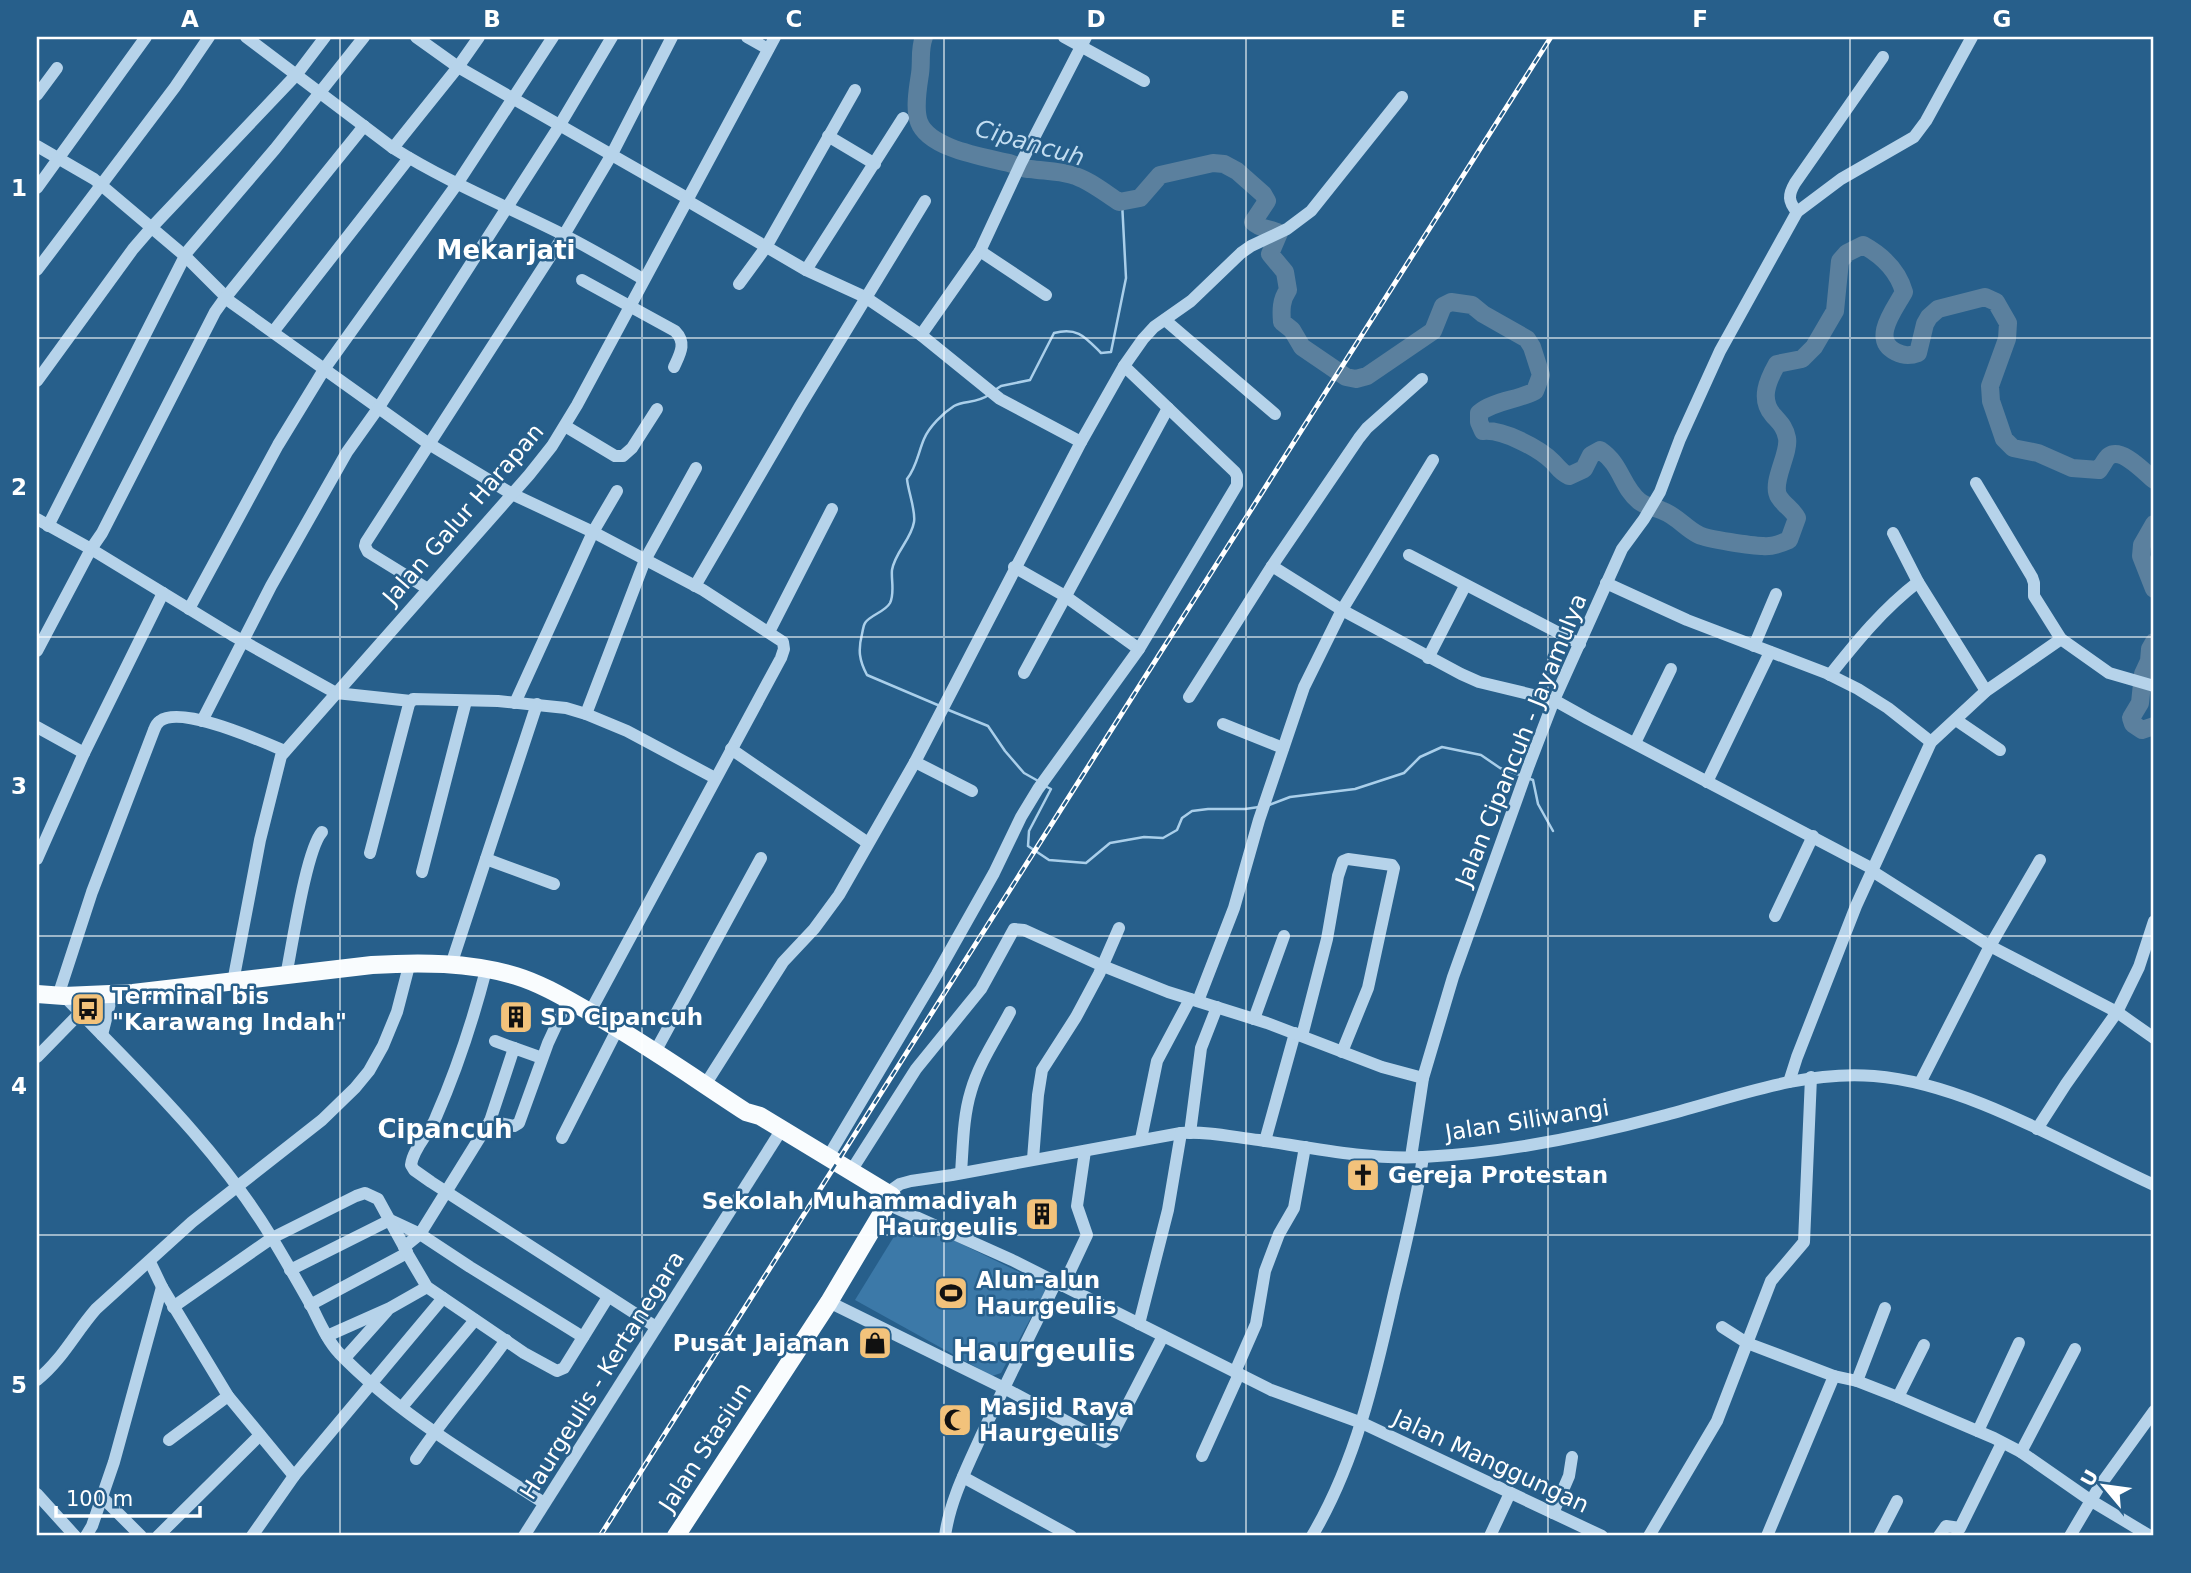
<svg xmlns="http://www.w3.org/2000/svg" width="2191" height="1573" font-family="'DejaVu Sans',sans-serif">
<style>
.green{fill:#3c79a8}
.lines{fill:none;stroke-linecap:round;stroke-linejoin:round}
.stream{stroke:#aacfea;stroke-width:2.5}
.river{stroke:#5b809e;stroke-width:18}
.minor{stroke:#b6d3ea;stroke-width:12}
.major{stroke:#f9fcfe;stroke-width:18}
.rail-casing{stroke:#fff;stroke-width:5}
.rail{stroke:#275f8b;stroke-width:2.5;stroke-dasharray:8;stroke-linecap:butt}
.grid{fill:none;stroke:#fff;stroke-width:2;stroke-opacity:0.55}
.labels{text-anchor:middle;stroke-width:5;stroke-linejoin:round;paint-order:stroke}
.street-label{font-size:23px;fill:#fff;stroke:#275f8b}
.poi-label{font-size:23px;font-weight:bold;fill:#fff;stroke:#275f8b;text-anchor:start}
.water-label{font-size:24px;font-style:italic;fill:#c2ddf1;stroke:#275f8b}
.quarter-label{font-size:26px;font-weight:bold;fill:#fff;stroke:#275f8b}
.district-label{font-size:30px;font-weight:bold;fill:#fff;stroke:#275f8b}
.neatline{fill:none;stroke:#fff;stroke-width:2.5}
.grid-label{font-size:23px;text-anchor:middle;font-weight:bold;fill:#fff}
</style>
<rect width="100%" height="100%" fill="#275f8b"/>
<path class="green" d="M906,1217L1048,1286L1001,1373L992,1376L855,1300Z"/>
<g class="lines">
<g class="stream">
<path d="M995,390L1001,386L1030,380L1054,333C1078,327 1085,337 1101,353L1111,352L1126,278L1122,202"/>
<path d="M940,706L867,675C859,660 858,650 862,634C863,630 863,626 865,623C870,615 885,612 890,603C895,593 891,580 892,570C895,552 911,540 914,522C916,511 908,491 907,479C917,466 918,453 924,439C929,427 943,413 954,406C964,400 977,404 990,394"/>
<path d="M946,709L988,726L1005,751L1024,773L1040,782"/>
<path d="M1530,779L1533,780L1538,804L1553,831"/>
<path d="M1045,786L1051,789L1029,831L1028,846L1049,860L1086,863L1110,843L1144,837L1163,838L1177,830L1182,818L1192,811L1208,809H1245L1259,807"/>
<path d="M1269,805L1290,797L1355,789L1404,773L1420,757L1442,747L1481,755L1500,768L1520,775"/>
</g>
<g class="river">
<path d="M924,37C919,50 922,60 920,74C918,87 914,109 919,122C929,149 985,157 1009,163C1016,165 1022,169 1030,169C1044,171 1059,171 1072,175C1088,179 1105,193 1119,202L1140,198L1160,175L1213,163L1224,164L1237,171L1263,194L1267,201L1253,222C1261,230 1270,228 1279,233L1270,254L1285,272L1288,290C1281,300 1281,310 1282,322L1292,330L1302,347L1346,377L1356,379L1367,376L1433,331L1443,306L1451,302L1472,305L1483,314L1527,339L1532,347L1541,375L1535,391C1518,400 1493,401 1479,413V422L1483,431C1502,429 1539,448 1553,462C1559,468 1560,472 1569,476L1584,469L1591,455L1600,450C1622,465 1621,486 1639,501C1646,507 1655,507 1663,511C1677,516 1686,529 1699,535C1707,539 1752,546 1763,546C1772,547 1780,544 1789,540L1797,518C1793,510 1784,505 1779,497C1770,483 1790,454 1787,438C1785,427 1780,423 1773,415C1759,399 1768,380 1777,364L1802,359L1814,347L1835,311L1840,261L1847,253L1863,245C1883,256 1898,271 1904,292C1895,309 1870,339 1896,352C1904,356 1910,356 1918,353L1925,324L1929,317L1938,309L1985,297L1996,302L2008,323L2007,339L1990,386L1991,401L2004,439L2013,448L2038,453L2072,468L2099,470C2102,466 2106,458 2109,456C2122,447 2145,473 2154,480"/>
<path d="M2154,524L2142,545L2141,556L2154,589"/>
<path d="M2154,642L2150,649L2149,661L2143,674L2140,703L2131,718L2133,724L2142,730L2154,726"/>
</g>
<g class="minor">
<path d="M246,37L393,148C447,182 506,206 562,234C590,248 617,264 643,279"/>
<path d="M416,37L458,67L687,198"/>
<path d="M747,37L768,49"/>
<path d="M1064,37L1144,81"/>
<path d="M37,95L57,68"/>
<path d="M828,136L875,164"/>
<path d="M37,146L94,179L185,256L226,297L225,298L429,444L512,494L593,532L703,590L783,642L784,649L781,658L590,1012"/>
<path d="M393,148L458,67L479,37"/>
<path d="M37,188L146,37"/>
<path d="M686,200L806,270L865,297L921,335L1000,399L1081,442"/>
<path d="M1797,212C1788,201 1788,195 1795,183L1883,57"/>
<path d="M980,251L1046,295"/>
<path d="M37,270L175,87L209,37"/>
<path d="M806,270L903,118"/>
<path d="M582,280L675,331C687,343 680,354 674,367"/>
<path d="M739,284L766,247L855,90"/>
<path d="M226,297L364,126"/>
<path d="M1165,320L1275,414"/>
<path d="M273,332L409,158"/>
<path d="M921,335L980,251L1021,163L1086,37"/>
<path d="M1124,366L1143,339L1154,327L1191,301L1241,253L1251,246L1287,229L1311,211L1402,97"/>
<path d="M37,381L133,249L152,227L297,74L325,37"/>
<path d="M565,426L615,456H623L632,448L657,409"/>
<path d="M1976,483L2032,577L2034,583V596L2061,639L2109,673L2154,686"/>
<path d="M37,519L91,549L102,533L215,312L225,298"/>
<path d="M48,526L187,252L275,149L364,37"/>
<path d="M1893,533L1918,582L1986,691"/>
<path d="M1409,555L1580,644"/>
<path d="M1272,566L1342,610L1461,674L1479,682L1554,700L1588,719L1873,869"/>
<path d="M1014,567L1065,596L1139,649"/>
<path d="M1606,583L1687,620L1826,673L1858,689L1888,708L1931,742"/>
<path d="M695,586L800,406L925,201"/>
<path d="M428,589L368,552L365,546L366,542L564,235L612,154L672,37"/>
<path d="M189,609L278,445L325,368L457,184L553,37"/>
<path d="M769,632L832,509"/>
<path d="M1754,646L1776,594"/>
<path d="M37,651L91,549L232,635L336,693L411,701"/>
<path d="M1428,658L1465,586"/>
<path d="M1024,673L1168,408"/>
<path d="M1830,675C1857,641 1883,609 1918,582"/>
<path d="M1189,697L1272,566L1359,438L1367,428L1422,379"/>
<path d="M515,703L593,532L617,491"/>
<path d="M586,714L645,560L696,468"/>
<path d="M1956,720L2000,750"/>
<path d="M202,721L271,586L347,452L379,407L558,128L612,37"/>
<path d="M1223,724L1283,748"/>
<path d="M37,727L84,753"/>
<path d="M1635,743L1671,669"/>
<path d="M731,749L868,843"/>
<path d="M915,762L972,791"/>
<path d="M1707,782L1770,652"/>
<path d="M370,853L409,704L413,699L498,701L566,708L586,714L627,731L715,778"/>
<path d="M37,859L84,753L163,593"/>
<path d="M486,859L554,884"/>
<path d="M1872,871L1990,946L2117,1012L2154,1038"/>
<path d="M422,872L466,701"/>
<path d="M1775,916L1813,836"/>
<path d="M451,965L537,704"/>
<path d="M486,970C473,1020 457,1069 436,1117C430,1133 413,1148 411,1165L414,1170L431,1182L656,1327"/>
<path d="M286,976C292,947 306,850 322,832"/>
<path d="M233,982L260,840L281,756L529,475L552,446L577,405L775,37"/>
<path d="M58,996L92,892L154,730C155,727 157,723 160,721C182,705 261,741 285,751"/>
<path d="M64,996L102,1035L112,995"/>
<path d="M1198,1001L1234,908L1259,820L1304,687L1342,610L1433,460"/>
<path d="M1254,1019L1284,936"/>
<path d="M102,1035C164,1098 226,1162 272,1238C286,1261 299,1284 312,1307C320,1323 327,1340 339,1353C398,1414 474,1458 544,1503"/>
<path d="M1302,1036L1327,939L1338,876L1343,861L1348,859L1392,865L1394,868L1368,988L1342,1052"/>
<path d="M495,1041L514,1048"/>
<path d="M655,1052L761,858"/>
<path d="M37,1057L80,1013"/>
<path d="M1789,1082L1797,1057L1856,906L1931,742L1986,691L2061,639"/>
<path d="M1920,1083L1990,946L2040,860"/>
<path d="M705,1085L783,962L814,929L839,895L915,762L1081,442L1124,366L1235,472L1237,476V485L1139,649L1038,789L1021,817L994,873L937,974L828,1157"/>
<path d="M490,1121L514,1048L542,1058"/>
<path d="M2037,1129L2066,1084L2117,1012L2139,967L2154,921"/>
<path d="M1190,1133L1201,1048L1217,1007"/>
<path d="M562,1138L618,1028"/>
<path d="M1141,1139L1157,1061L1190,999"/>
<path d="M1265,1141L1295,1033"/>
<path d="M1411,1157L1423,1078L1453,977L1529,765L1554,700L1622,549L1644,519L1660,492L1680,439L1720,351L1797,212L1841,179L1914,137L1926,121L1972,37"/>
<path d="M1033,1159L1038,1095L1042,1070L1076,1017L1099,974L1119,928"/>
<path d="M851,1171L916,1069L981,989L1014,929L1024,930L1103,966L1168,992L1267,1023L1382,1067L1423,1078"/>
<path d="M961,1173C963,1146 963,1117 971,1091C979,1063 997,1037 1010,1012"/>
<path d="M896,1208L1012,1260L1271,1390L1362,1423L1602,1536"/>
<path d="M901,1209L892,1196L893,1189L900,1184L911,1181L952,1175L1181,1133C1207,1131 1233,1137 1259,1140C1312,1148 1369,1160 1423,1157C1503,1153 1584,1137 1662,1116C1731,1098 1802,1070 1874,1076C1967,1083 2070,1147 2154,1185"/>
<path d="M404,1247L420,1234L490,1121L514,1126L519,1123L548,1043L568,1000"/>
<path d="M150,1262L162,1287L228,1396L294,1476"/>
<path d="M290,1270L390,1220L420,1234L470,1267L583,1337"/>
<path d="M1063,1286L1087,1235L1077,1206L1085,1151"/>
<path d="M829,1302L1004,1388L1105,1442L1111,1437L1163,1336"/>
<path d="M310,1305L407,1253L427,1287L524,1353L557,1371L564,1368L608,1297"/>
<path d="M173,1307L272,1238L356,1196L365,1193L378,1199L407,1252"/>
<path d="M1139,1324L1168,1210L1181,1133"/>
<path d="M1722,1327L1747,1343L1834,1376L1857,1381L1898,1397L1994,1438L2021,1452L2090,1500L2150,1536"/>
<path d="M327,1336L390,1308L427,1287"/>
<path d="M345,1358L387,1311"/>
<path d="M1235,1372L1256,1324L1265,1271L1279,1234L1294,1208L1305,1147"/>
<path d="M37,1380C62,1360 75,1333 96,1309L192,1222L322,1120L355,1088L369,1071L383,1046L397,1012L410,962"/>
<path d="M1857,1381L1885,1308"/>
<path d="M1898,1397L1924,1345"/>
<path d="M402,1407L475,1320"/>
<path d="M1978,1431L2019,1343"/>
<path d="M169,1440L228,1396"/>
<path d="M2021,1452L2075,1349"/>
<path d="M1202,1456L1239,1374"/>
<path d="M416,1459C443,1418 477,1381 506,1340"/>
<path d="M963,1477L1071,1536"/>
<path d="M37,1494L75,1536"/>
<path d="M103,1498L141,1536"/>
<path d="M1553,1513L1569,1476L1572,1457"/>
<path d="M86,1536L92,1526L114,1462L162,1287"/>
<path d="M158,1536L260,1435"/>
<path d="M252,1536L294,1476L443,1298"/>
<path d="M524,1536L782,1129"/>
<path d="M945,1536C950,1500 967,1468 982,1434C1006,1383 1031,1333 1056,1282"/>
<path d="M1312,1536C1356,1462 1375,1377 1394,1293C1405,1248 1416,1203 1423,1157"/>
<path d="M1490,1536L1510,1493"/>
<path d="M1649,1536L1717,1421L1771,1281L1804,1242L1811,1077"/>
<path d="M1767,1536L1834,1376"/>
<path d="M1879,1536L1897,1501"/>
<path d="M1939,1536L1946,1526L1960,1528L2002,1443"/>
<path d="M2070,1536L2099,1487L2154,1411"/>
</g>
<path class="major" d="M37,994L64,996L133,993L372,965C419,962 470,962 516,976C542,984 565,998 588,1011C643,1042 694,1078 746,1112L760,1116L892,1196L829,1302L676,1536"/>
<g class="rail-casing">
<path id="rail" d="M600,1536L1551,37"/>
</g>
<use href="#rail" class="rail"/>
</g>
<path class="grid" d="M340,37V1536M642,37V1536M944,37V1536M1246,37V1536M1548,37V1536M1850,37V1536M37,338H2154M37,637H2154M37,936H2154M37,1235H2154"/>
<defs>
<g id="bus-square" transform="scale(1.75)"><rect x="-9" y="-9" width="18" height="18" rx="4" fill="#f2c27b" stroke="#275f8b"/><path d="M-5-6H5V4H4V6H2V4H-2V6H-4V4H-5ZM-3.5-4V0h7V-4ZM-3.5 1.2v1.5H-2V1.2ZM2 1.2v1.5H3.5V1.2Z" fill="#111"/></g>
<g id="building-square" transform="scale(1.75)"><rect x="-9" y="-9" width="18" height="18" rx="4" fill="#f2c27b" stroke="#275f8b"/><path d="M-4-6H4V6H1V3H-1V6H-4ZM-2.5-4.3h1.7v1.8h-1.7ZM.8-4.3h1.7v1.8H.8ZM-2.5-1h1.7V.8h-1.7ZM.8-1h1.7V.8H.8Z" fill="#111"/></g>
<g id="church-square" transform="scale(1.75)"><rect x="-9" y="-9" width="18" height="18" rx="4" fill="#f2c27b" stroke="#275f8b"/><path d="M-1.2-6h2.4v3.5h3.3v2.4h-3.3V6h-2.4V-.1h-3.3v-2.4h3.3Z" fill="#111"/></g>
<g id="stadium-square" transform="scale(1.75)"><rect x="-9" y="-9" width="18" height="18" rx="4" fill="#f2c27b" stroke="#275f8b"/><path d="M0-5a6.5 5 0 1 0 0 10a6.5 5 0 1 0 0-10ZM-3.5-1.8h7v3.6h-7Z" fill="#111"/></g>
<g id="shop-square" transform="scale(1.75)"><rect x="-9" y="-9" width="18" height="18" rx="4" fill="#f2c27b" stroke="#275f8b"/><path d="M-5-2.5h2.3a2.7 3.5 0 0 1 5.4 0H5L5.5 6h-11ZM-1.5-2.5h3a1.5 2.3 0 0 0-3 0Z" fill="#111"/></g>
<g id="mosque-square" transform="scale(1.75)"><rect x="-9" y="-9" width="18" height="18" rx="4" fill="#f2c27b" stroke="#275f8b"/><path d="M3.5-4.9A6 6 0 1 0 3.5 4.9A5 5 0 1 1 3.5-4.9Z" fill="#111"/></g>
</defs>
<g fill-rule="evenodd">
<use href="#bus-square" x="88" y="1009"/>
<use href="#building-square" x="516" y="1017"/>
<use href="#church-square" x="1363" y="1175"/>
<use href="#building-square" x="1042" y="1214"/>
<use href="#stadium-square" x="951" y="1293"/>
<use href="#shop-square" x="875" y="1343"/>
<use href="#mosque-square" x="955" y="1420"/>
</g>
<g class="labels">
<g class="street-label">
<text transform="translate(463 514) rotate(-49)" y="8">Jalan Galur Harapan</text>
<text transform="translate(1521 740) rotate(-68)" y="8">Jalan Cipancuh - Jayamulya</text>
<text transform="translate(1527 1120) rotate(-9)" y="8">Jalan Siliwangi</text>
<text transform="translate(602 1375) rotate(-58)" y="8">Haurgeulis - Kertanegara</text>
<text transform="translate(705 1447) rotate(-57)" y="8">Jalan Stasiun</text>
<text transform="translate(1491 1461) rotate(25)" y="8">Jalan Manggungan</text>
</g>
<g class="poi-label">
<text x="112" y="1004">Terminal bis<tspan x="112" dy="26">"Karawang Indah"</tspan></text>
<text x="540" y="1025">SD Cipancuh</text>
<text x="1388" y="1183">Gereja Protestan</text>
<text x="1018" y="1209" text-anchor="end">Sekolah Muhammadiyah<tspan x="1018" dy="26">Haurgeulis</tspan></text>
<text x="976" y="1288">Alun-alun<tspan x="976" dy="26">Haurgeulis</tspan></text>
<text x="850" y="1351" text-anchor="end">Pusat Jajanan</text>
<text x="979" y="1415">Masjid Raya<tspan x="979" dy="26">Haurgeulis</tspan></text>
</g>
<g class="water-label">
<text transform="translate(1030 143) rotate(16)" y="8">Cipancuh</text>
</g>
<g class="quarter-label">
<text x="506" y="259">Mekarjati</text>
<text x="445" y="1138">Cipancuh</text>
</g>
<g class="district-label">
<text x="1044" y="1361">Haurgeulis</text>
</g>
</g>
<rect width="2191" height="1573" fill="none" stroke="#275f8b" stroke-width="77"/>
<g transform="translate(2104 1486) rotate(299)" stroke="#275f8b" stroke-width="5" paint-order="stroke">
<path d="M0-5L12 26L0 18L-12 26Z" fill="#ffffff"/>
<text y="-10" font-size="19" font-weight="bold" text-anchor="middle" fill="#ffffff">U</text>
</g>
<path d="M56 1506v10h144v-10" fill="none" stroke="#ffffff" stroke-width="3.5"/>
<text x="66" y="1506" font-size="21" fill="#ffffff" stroke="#275f8b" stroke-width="5" paint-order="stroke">100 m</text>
<rect x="38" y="38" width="2114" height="1496" class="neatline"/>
<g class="grid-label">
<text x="190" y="27">A</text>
<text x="492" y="27">B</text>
<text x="794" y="27">C</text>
<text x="1096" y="27">D</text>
<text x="1398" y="27">E</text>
<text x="1700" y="27">F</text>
<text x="2002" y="27">G</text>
<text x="19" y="196">1</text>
<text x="19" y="495">2</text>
<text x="19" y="794">3</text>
<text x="19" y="1094">4</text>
<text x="19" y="1393">5</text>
</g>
</svg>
